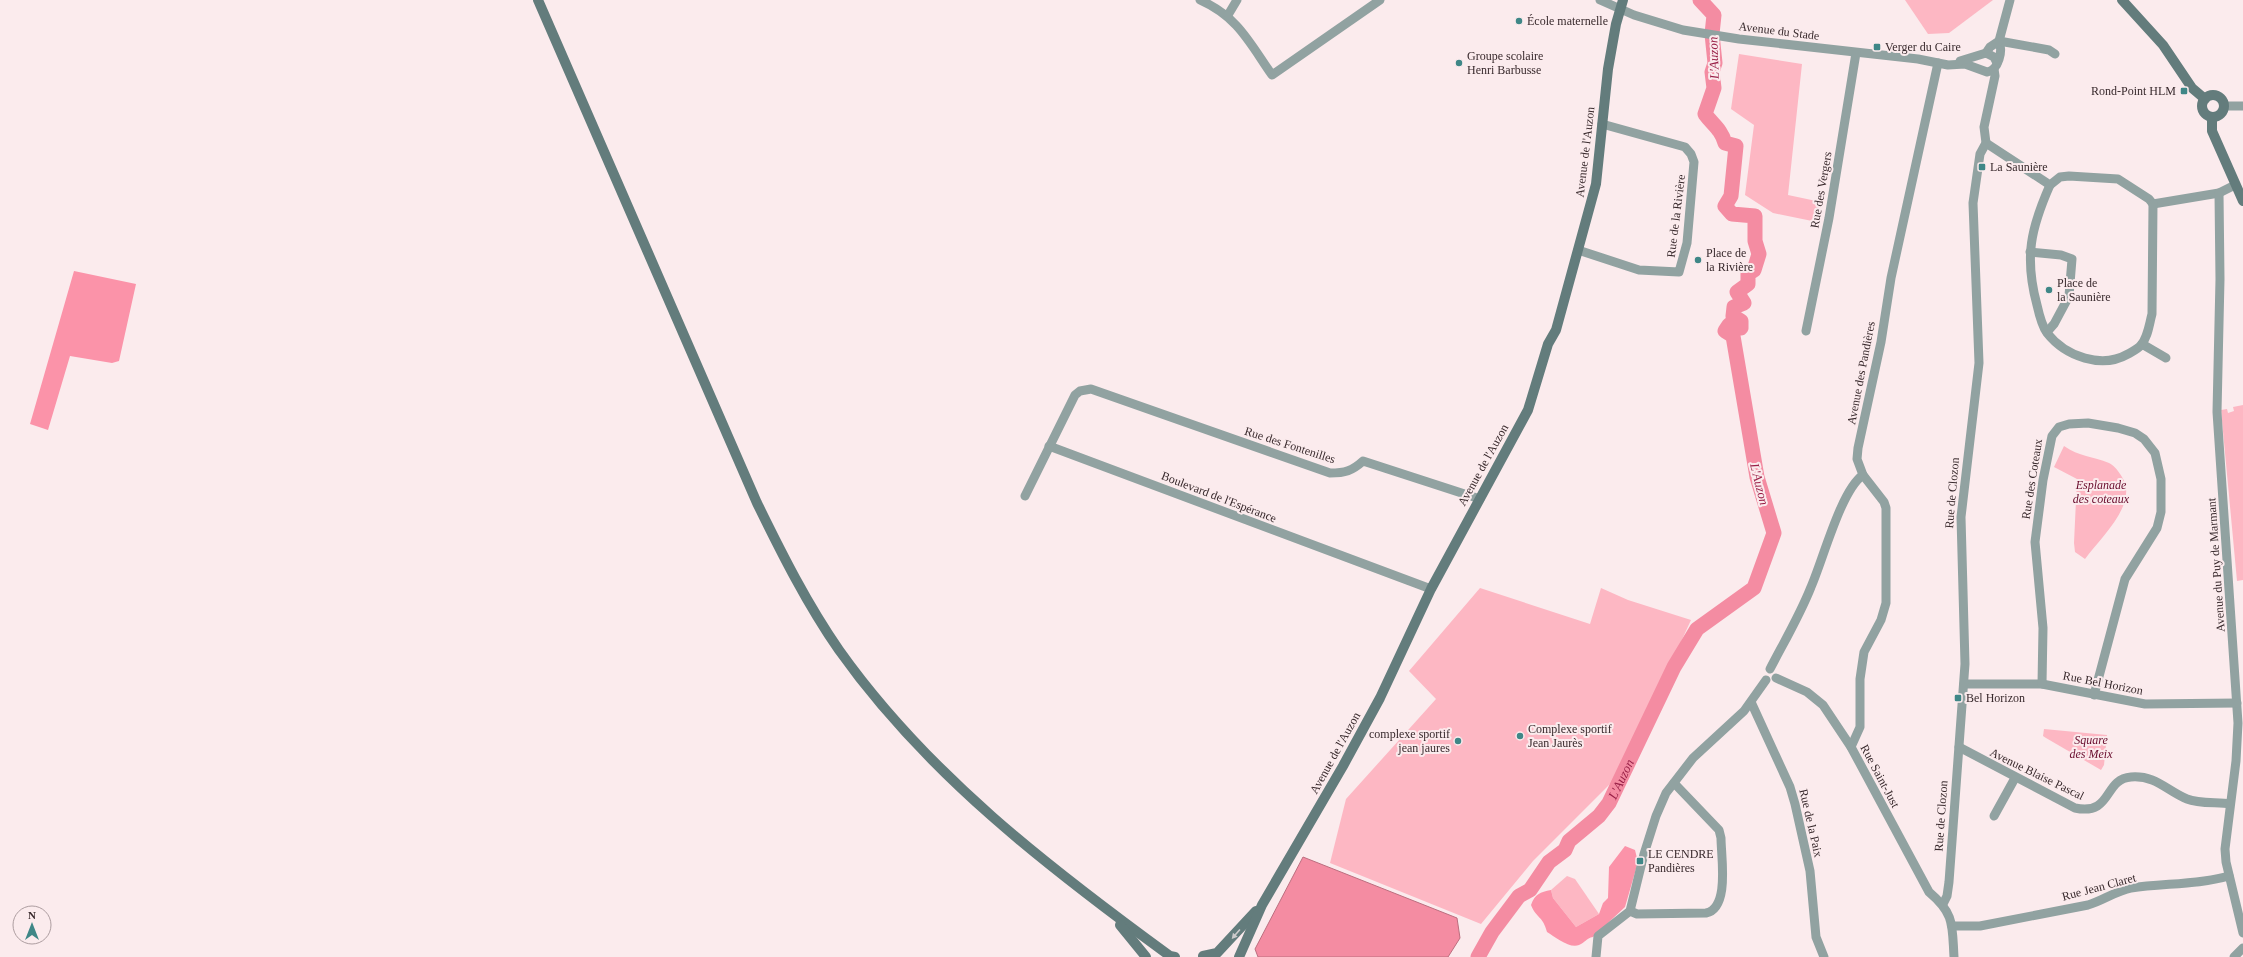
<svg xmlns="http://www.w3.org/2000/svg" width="2243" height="957" font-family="'Times New Roman',serif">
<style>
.green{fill:#fdb7c3}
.forest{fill:#fb93a9}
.water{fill:#f48ca2;stroke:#bc6e7f}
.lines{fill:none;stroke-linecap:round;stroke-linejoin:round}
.river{stroke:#f48ca2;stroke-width:15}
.minor{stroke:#91a2a1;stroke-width:9}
.secondary{stroke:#637c7c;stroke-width:10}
.oneway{fill:#cdcacb}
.poi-dot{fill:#3f8787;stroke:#fbebed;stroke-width:1.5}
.labels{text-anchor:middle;stroke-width:4;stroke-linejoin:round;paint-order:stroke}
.poi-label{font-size:12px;fill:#38292c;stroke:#fbebed;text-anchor:start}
.street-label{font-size:12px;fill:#38292c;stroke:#fbebed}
.park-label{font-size:12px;font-style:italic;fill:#680b2c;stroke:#fbebed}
.water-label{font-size:13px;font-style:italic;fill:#992047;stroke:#fbebed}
</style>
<rect width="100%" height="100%" fill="#fbebed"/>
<g class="green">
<path d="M1905,0H1993L1949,33L1928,34Z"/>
<path d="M1739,54L1802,64L1788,195L1821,202L1817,222L1773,213L1745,195L1754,125L1731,109Z"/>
<path d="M2243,405V580L2237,581L2221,410L2227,409L2228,413L2234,411L2233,407Z"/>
<path d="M2064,446C2079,457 2093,456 2109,463C2115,466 2119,472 2122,477C2139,504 2100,538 2085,559L2075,552L2074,543L2077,479L2054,467Z"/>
<path d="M1480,588L1590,624L1601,588L1628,600L1691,620L1620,774L1533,861L1481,924L1330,863L1346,799L1436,699L1409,671Z"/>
<path d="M2044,729L2107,735L2104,765L2101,770L2046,738L2043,736Z"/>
<path d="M1567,876L1575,879L1599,914L1576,927L1553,898L1551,890Z"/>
</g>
<g class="forest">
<path d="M74,271L136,284L119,361L112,363L70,356L48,430L30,424Z"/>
<path d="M1625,846L1635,850L1638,862L1625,907L1593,937C1586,938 1585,943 1579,945C1570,949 1555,937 1547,932C1543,916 1536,918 1531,905C1535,894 1540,892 1551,890L1553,898L1576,927L1599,914L1603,903L1608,898L1609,867Z"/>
</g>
<path class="water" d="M1303,857L1457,918L1460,938L1448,957H1258L1255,949Z"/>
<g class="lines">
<path class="river" id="s1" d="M1478,957L1492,932L1519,896L1530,890L1549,862L1565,850L1569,841L1599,816L1609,803L1674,667L1697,629L1754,588L1774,533L1757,477L1733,336L1725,331L1729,325L1741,328V321L1733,316L1734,307L1744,303L1737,292L1748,284V274L1754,270L1759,254L1755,241V216L1732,214L1725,206L1731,196L1736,146L1725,143C1721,129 1713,125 1705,114L1714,88L1712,72L1715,63L1712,34L1714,15L1700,0"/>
<g class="minor">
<path d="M1200,0C1238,17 1249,42 1272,75L1380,0"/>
<path d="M1600,0L1634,15L1683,30L1739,39L1918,59L1948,65L1965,64L1987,72C1999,70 2003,51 1999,41"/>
<path d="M1228,15L1237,0"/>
<path d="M1999,41L2049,50L2055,54"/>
<path d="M1986,53L1990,47L1999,41L2010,0"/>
<path d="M1960,61L1986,53L1994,57L1997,63"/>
<path d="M2224,106H2243"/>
<path d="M1986,143L2050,185L2060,177L2069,176L2118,179L2149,199L2153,204L2219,193L2235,185"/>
<path d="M2050,185C2031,228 2024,257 2037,305C2039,314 2042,326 2047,333C2066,357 2102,369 2128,354C2133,351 2138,349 2141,345C2148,337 2149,325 2152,314L2153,204"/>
<path d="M2219,193L2220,279L2217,412L2238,723L2236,761L2225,849L2226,862L2243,933"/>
<path d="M1578,250L1639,270L1679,272L1687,243L1694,162L1691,154L1685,147L1602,124"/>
<path d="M2030,252L2061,255L2072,259L2069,296L2054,324L2047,332"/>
<path d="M1806,331L1829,218L1856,53"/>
<path d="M2142,344L2166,358"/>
<path d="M1049,446L1431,589"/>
<path d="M1025,496L1075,395L1080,391L1091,389L1330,473C1345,473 1352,471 1363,461L1480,499"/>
<path d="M1770,669C1784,642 1800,615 1811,587C1823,560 1841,490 1863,475L1857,459L1858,448L1881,342L1891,278L1938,63"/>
<path d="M1776,678L1807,692L1823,705L1851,747L1929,892C1955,914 1952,925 1954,957"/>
<path d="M1964,684H2042L2145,704L2237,703"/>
<path d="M2042,684L2043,628L2035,542L2043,480L2052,436L2059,427L2069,424L2088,423L2118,428L2135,433L2144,439L2155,453L2161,479V512L2157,528L2125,579L2094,695"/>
<path d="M1751,702L1790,787L1795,804L1810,871L1816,937L1824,957"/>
<path d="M1851,747L1860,727V679L1864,652L1881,620L1886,603V508L1884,502L1863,475"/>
<path d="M1959,747L2075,808C2113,816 2103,779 2131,777C2156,775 2167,791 2187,799C2199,804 2218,802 2230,804"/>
<path d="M1994,816L2015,778"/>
<path d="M1943,904L1947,896L1949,882L1965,664L1961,517L1979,363L1973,203L1980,154L1986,143L1984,127L1995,76L1994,69"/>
<path d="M1630,911L1637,914L1706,913C1730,908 1721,857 1721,838L1719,830L1674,783"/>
<path d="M1952,926H1980L2088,905C2102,901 2118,890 2131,888C2163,883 2197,885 2229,876"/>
<path d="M1596,957L1598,936L1630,911L1644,854L1656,816L1666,793L1693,758L1744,711L1766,680"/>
<path d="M2234,957L2243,948"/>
</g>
<g class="secondary">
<path d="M538,0L757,503C782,554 807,604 839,650C927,774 1048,867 1170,956L1175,957"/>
<path d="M2122,0L2163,45L2192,88L2205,99"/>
<circle cx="2213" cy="106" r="11"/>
<path d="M2212,117V131L2243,201"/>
<path d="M1120,925L1146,957"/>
<path d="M1203,956L1217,953L1256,911"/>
<path d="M1239,957L1262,905L1343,766L1380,698L1431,589L1528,410L1548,344L1556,330L1596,184L1608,69L1616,24L1623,0"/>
</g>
</g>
<defs><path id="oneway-solid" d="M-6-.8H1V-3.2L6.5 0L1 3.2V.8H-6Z"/></defs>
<use class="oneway" href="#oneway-solid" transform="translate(1236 934) rotate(131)"/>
<g class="poi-dot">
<circle cx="1519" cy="21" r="4"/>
<rect x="1873" y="43" width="8" height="8" rx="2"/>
<circle cx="1459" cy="63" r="4"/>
<rect x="2180" y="87" width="8" height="8" rx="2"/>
<rect x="1978" y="163" width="8" height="8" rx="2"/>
<circle cx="1698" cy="260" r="4"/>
<circle cx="2049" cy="290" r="4"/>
<rect x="1954" y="694" width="8" height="8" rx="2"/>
<circle cx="1520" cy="736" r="4"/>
<circle cx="1458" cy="741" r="4"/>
<rect x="1636" y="857" width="8" height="8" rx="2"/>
</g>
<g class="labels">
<g class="poi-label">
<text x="1527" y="25">École maternelle</text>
<text x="1885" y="51">Verger du Caire</text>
<text x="1467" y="60">Groupe scolaire<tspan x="1467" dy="14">Henri Barbusse</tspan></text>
<text x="2176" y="95" text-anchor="end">Rond-Point HLM</text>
<text x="1990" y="171">La Saunière</text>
<text x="1706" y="257">Place de<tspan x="1706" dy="14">la Rivière</tspan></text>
<text x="2057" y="287">Place de<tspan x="2057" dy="14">la Saunière</tspan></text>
<text x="1966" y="702">Bel Horizon</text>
<text x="1528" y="733">Complexe sportif<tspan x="1528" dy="14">Jean Jaurès</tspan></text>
<text x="1450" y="738" text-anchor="end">complexe sportif<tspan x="1450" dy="14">jean jaures</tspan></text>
<text x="1648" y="858">LE CENDRE<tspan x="1648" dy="14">Pandières</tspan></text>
</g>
<g class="street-label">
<text transform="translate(1779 31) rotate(7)" y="4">Avenue du Stade</text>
<text transform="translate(1585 152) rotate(-83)" y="4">Avenue de l'Auzon</text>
<text transform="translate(1821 190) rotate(-80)" y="4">Rue des Vergers</text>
<text transform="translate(1676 216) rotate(-83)" y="4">Rue de la Rivière</text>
<text transform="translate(1861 373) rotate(-79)" y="4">Avenue des Pandières</text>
<text transform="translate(1290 445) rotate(18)" y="4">Rue des Fontenilles</text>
<text transform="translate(1483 465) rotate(-61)" y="4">Avenue de l'Auzon</text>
<text transform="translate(2032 479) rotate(-81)" y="4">Rue des Coteaux</text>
<text transform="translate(1952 493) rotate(-85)" y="4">Rue de Clozon</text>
<text transform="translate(1219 497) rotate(21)" y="4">Boulevard de l'Espérance</text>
<text transform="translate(2216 565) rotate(-94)" y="4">Avenue du Puy de Marmant</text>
<text transform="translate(2103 683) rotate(11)" y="4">Rue Bel Horizon</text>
<text transform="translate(1335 753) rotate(-61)" y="4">Avenue de l'Auzon</text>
<text transform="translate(2037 774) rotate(26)" y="4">Avenue Blaise Pascal</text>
<text transform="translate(1880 776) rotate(62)" y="4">Rue Saint-Just</text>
<text transform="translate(1941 816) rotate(-86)" y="4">Rue de Clozon</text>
<text transform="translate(1811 823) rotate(77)" y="4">Rue de la Paix</text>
<text transform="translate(2099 887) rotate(-15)" y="4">Rue Jean Claret</text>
</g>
<g class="park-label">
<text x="2101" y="489">Esplanade<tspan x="2101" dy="14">des coteaux</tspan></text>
<text x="2091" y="744">Square<tspan x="2091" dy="14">des Meix</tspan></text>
</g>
<g class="water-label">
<text transform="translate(1713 58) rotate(-92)" y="5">L'Auzon</text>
<text transform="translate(1760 484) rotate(76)" y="5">L'Auzon</text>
<text dy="5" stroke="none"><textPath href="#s1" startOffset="232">L'Auzon</textPath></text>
</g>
</g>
<g transform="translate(32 925)"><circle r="19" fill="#fbebed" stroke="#ad9da0"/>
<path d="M0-3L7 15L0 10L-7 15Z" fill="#3f8787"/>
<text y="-6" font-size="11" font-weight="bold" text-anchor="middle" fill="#38292c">N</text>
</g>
</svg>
